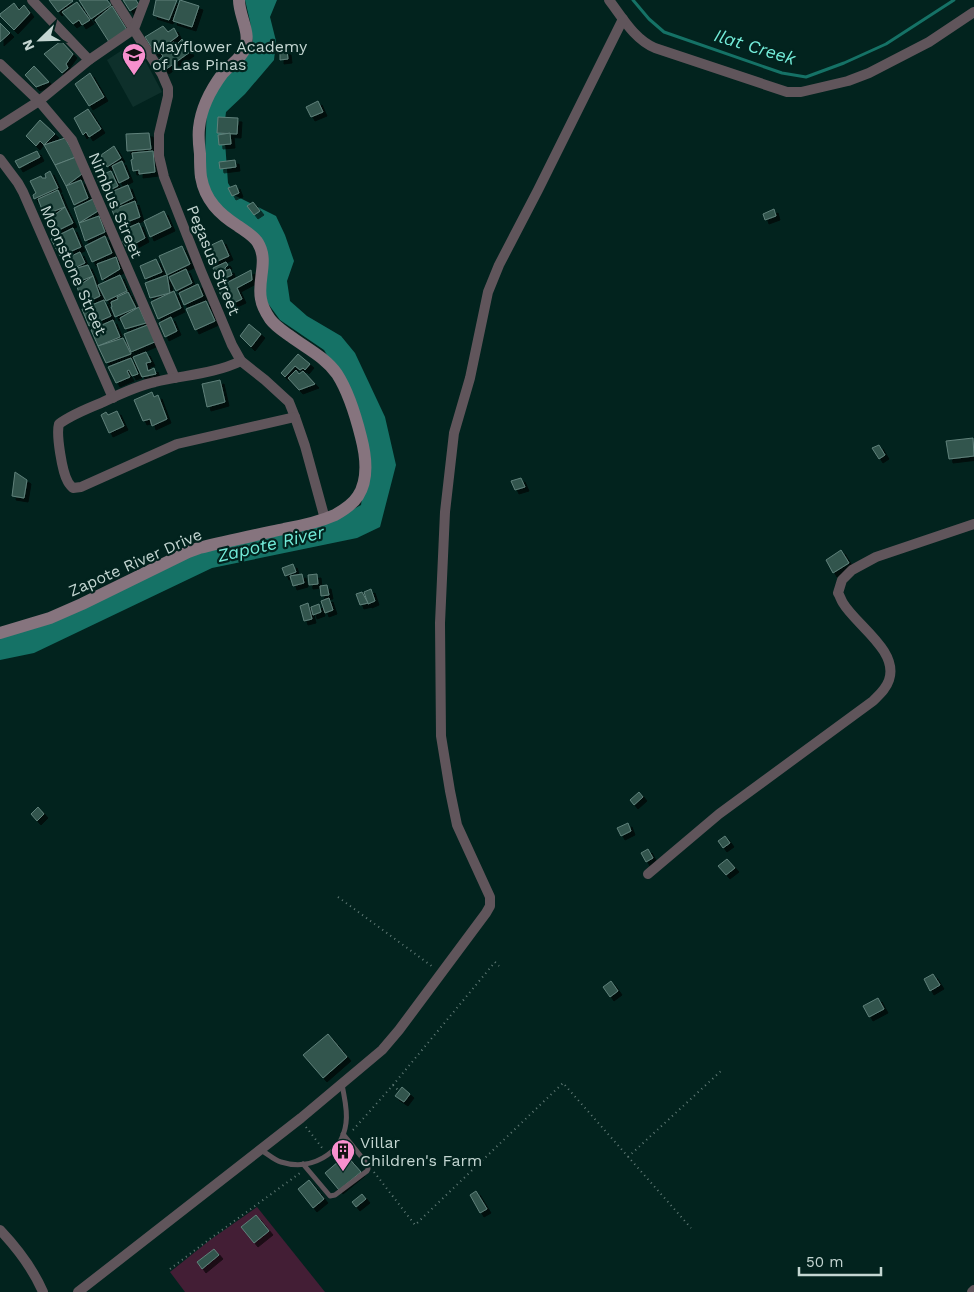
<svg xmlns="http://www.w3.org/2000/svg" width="974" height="1292" font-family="'Work Sans',sans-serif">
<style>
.built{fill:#0e302b}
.green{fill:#431e35}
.water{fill:#157266}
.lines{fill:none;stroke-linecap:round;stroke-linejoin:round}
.stream{stroke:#157266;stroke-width:3}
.building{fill:#33544e;stroke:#5f817a;filter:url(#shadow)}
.path{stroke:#637c78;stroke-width:2;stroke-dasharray:1 4;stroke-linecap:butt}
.lane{stroke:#60555b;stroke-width:5}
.street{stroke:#60555b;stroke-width:10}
.secondary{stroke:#86747e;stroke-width:12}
.labels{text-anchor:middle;stroke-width:4.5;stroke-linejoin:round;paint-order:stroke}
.poi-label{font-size:16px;fill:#c4d6d2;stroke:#02231e;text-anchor:start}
.street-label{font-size:16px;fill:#c4d6d2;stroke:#02231e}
.water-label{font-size:18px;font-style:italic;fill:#73ecd9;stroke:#02231e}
</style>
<defs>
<filter id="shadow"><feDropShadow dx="4" dy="4" stdDeviation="0" flood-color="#0009"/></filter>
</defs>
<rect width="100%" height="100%" fill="#02231e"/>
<path class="built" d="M127,47L139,49L162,92L133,107L107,60Z"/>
<path class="green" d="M257,1207L325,1292H185L170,1272L210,1240Z"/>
<path class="water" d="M245,0H277L270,17L276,41L274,60L245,94L226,112L224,128L228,183L236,196L276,216L285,235L294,261L287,281L290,301L307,316L341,336L355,353L385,417L396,465L380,527L357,538L212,568L34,653L0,660V636L203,548L330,522L361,505L367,465L345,384L324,350L280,320L264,298L263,242L217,205L204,176L207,106L224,78L253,45L250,21Z"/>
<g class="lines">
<path class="stream" d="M633,0L649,19L664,32L782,73L806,77L844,63L886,44L954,0"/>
</g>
<g class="building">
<path d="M49,0H72L73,1L58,12Z"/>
<path d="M79,0H107L111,5L91,19Z"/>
<path d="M123,0H136L139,5L130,11Z"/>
<path d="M156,0H177L169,20L153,15Z"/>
<path d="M180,0L199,6L192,27L173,21Z"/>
<path d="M77,2L90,20L82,25L79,20L73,24L62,12Z"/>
<path d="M14,3L19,10L24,5L30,13L14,30L0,16V14Z"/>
<path d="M112,6L127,30L109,42L95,20Z"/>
<path d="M0,23L10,33L0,42Z"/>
<path d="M163,26L168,32L174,28L178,36L155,53L145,37Z"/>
<path d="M182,39L190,52L165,70L158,61L163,56L160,52L174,42L176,45Z"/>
<path d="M61,41L73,54L66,64L68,68L62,73L44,54Z"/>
<path d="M280,51H287L288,59L280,60Z"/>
<path d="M34,66L49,82L36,87L25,75Z"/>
<path d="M90,73L104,97L89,106L75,84Z"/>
<path d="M318,101L323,112L311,117L306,107Z"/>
<path d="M88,109L101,129L89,137L86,132L83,135L74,118Z"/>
<path d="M218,117L238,118L237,134L217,133Z"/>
<path d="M40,120L55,134L44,145L40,141L36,146L26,136Z"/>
<path d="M149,133L151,149L127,151L126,134Z"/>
<path d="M230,133L231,144L219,145L218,135Z"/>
<path d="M65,138L76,157L55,165L44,145Z"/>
<path d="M114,146L121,158L107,167L101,155Z"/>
<path d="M37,151L40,157L19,168L15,161Z"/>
<path d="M153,151L155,172L139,174V170L133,171L131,160L133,159L132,153Z"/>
<path d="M76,157L82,174L66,186L55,165Z"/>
<path d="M235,160L236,167L220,169L219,162Z"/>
<path d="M122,161L129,178L119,183L112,166Z"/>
<path d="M50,171L58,188L34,199L33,195L36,193L30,181L41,176L42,178H46L45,174Z"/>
<path d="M111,171L118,186L104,193L98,180L104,177L103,174Z"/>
<path d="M81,180L88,198L74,205L66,186Z"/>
<path d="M128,185L133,198L117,206L111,192Z"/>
<path d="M236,185L239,193L232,196L228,188Z"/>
<path d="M58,190L65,207L44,215L38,199Z"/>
<path d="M93,199L98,211L79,223L74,208Z"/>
<path d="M135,201L140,217L122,224L118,216L115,218L112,210Z"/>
<path d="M253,202L260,211L254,215L247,206Z"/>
<path d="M65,207L73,223L55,232L49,219Z"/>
<path d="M774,209L776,216L765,220L763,214Z"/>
<path d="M164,211L171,227L150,237L144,221Z"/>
<path d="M99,216L105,232L85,241L79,223Z"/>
<path d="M139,223L145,238L127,248L122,241L127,239L123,230Z"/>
<path d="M73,228L81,247L60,256L51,239Z"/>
<path d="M105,236L112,253L92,262L85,246Z"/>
<path d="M222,240L229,256L211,264L203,249Z"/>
<path d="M182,246L190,264L167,275L159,256Z"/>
<path d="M80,252L85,263L70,270L65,259Z"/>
<path d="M116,257L120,269L102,280L97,264Z"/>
<path d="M156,259L162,272L145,279L140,266Z"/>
<path d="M226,262L228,265L225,268V271L230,269L232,275L219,281L213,268Z"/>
<path d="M88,265L93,276L76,283L70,270Z"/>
<path d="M186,269L192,283L176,291L169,277Z"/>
<path d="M251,270L252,280L237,288L242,299L227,306L217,288Z"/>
<path d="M120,275L127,291L106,301L98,285Z"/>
<path d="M167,275L170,293L150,298L145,283Z"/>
<path d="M93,276L100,296L83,304L77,287Z"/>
<path d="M198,284L203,296L184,305L179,293Z"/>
<path d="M174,291L181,308L158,319L151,302Z"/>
<path d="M128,292L136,308L115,317L111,307H112L111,302L118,299L117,297Z"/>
<path d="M104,300L111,316L89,326L82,309Z"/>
<path d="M206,301L215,321L195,330L186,309Z"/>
<path d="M139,307L146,323L125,329L120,318Z"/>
<path d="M171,317L177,331L165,337L159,323Z"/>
<path d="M113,320L120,337L98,346L91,330Z"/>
<path d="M150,324L157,341L131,352L124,334Z"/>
<path d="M249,324L261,334L251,347L240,336Z"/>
<path d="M123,338L131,354L106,363L98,346Z"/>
<path d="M146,352L151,362L146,363L148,371L154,368L156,374L142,377L133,357Z"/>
<path d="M298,354L310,364L305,370L303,368L300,370L295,366L285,377L281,373Z"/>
<path d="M131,358L138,374L132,376L129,370L127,371L130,377L116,383L108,367Z"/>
<path d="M296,370L299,374L303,371L315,384L299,390L288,378Z"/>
<path d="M220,380L225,402L207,407L202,384Z"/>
<path d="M152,392L154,397L158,395L167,419L152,426L150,419L143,421L134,400Z"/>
<path d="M117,411L124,426L109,433L101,415L106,412L108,415Z"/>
<path d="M973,438L974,456L949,459L946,441Z"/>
<path d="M879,445L885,455L879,459L872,448Z"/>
<path d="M15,472L27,480L24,498L12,496Z"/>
<path d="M521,478L525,487L515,490L511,481Z"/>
<path d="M841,550L849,563L833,573L826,560Z"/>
<path d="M293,564L296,572L285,576L282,568Z"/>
<path d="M302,574L304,583L293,586L290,576Z"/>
<path d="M317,574L318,584L309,585L308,575Z"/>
<path d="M327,585L329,595L321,596L320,586Z"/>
<path d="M371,589L375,601L368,604L364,592Z"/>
<path d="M362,592L368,603L360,605L356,594Z"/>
<path d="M329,598L333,610L325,613L321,601Z"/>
<path d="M308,603L312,619L304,621L300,606Z"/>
<path d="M319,604L321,612L313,615L311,607Z"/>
<path d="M639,792L643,797L634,805L630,800Z"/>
<path d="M38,807L44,814L37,821L31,814Z"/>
<path d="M628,823L631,831L621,836L617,828Z"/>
<path d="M725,836L730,843L723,848L718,841Z"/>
<path d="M648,849L653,858L646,862L641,853Z"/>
<path d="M727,859L735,868L726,875L718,866Z"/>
<path d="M933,974L940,985L930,991L924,979Z"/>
<path d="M611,981L618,991L610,997L603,987Z"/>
<path d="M878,998L884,1009L869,1017L863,1006Z"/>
<path d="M328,1034L347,1057L323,1078L303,1055Z"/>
<path d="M402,1087L410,1094L404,1102L395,1096Z"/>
<path d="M346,1155L361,1172L339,1190L325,1173Z"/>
<path d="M309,1180L324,1199L313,1208L298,1189Z"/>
<path d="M476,1191L487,1209L480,1213L470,1195Z"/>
<path d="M362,1194L366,1199L356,1207L352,1202Z"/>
<path d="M256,1215L269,1231L254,1243L241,1227Z"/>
<path d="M214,1249L219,1255L202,1269L197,1262Z"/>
</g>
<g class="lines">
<g class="path">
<path d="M338,897L433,967"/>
<path d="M393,1085L398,1090"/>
<path d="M306,1127L323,1149"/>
<path d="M353,1130L393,1085L495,962L499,966"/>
<path d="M628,1157L721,1071"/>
<path d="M374,1172L415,1225L563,1083L691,1228"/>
<path d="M170,1269L211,1238L300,1173"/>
</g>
<g class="lane">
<path d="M261,1150C268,1154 274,1160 281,1162C310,1171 342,1155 346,1123C348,1110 344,1097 342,1084"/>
<path d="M303,1164L330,1196L335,1195L367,1171L368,1169V1165L343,1134"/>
</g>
<g class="street">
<path d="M32,0L89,60"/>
<path d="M115,0L162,74L168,88V96L159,134V156L164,177L201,271L232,345L241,361L265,380L289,402L295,417L305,446L325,519"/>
<path d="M609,0C622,17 634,39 655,48L787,92H801L848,81L869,73L929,42L974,12"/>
<path d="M0,64L39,101L72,140L175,378"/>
<path d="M0,126L39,101L89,60L134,29L145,0"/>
<path d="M0,159L18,183L23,192L113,398"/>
<path d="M241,361C214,374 184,375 155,382C136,386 118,395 101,403C86,409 71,415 59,424C56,434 62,472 68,482C68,483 72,487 73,488L81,487L177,444L295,417"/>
<path d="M648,874L719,814L873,701C880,694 886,689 889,680C899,651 856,625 843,603C841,600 840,596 838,593L842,580L852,570L876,557L974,524"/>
<path d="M0,1230C17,1248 33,1269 43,1292"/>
<path d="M78,1292L301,1118L382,1050L399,1030L486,913L490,906V897L457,825L450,791L441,736L440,623L445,512L454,433L470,378L488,292L499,265L538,190L623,19"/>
<path d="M972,1292L974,1290"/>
</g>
<path class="secondary" d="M0,633L50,618L82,604L188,552L199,548C227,541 256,535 284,529C301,526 319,522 335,515C344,510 353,504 358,496C369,479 366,456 361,437C356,417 348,391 337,374C325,357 306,348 290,336C283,331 275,326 270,319C266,313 262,306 261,299C257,280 269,261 258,243C254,236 245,231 238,226C219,214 205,200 201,177C200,170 200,162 200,154C199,146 198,137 199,128C201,108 211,89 223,73C230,65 242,58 245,48C251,32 239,16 239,0"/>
</g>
<defs>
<g id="school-pin" transform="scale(1.25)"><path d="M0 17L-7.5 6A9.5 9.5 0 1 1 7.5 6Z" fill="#f790ce" stroke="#02231e"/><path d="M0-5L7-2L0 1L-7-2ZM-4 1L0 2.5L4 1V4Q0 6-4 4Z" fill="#111"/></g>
<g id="building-pin" transform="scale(1.25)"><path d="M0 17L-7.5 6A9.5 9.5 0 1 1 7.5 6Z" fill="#f790ce" stroke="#02231e"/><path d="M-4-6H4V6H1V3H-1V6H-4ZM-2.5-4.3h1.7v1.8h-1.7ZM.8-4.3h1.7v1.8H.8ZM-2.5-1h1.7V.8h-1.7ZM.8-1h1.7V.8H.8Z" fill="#111"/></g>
</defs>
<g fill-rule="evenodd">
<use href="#school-pin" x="134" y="55"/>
<use href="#building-pin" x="343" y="1151"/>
</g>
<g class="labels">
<g class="poi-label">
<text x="152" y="52">Mayflower Academy<tspan x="152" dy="18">of Las Pinas</tspan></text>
<text x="360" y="1148">Villar<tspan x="360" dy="18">Children's Farm</tspan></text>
</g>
<g class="street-label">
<text transform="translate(116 205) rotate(67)" y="6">Nimbus Street</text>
<text transform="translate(214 260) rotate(68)" y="6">Pegasus Street</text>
<text transform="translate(74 270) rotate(66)" y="6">Moonstone Street</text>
<text transform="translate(135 562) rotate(-24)" y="6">Zapote River Drive</text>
</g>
<g class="water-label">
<text transform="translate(755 47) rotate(17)" y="6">Ilat Creek</text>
<text transform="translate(271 544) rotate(-13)" y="6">Zapote River</text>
</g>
</g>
<g transform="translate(40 40) rotate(247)" stroke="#02231e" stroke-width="4" paint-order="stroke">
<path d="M0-4L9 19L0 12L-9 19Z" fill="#c4d6d2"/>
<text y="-8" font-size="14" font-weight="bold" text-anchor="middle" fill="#c4d6d2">N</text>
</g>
<path d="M799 1267v8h82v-8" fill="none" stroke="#c4d6d2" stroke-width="2.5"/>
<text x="806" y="1267" font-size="15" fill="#c4d6d2" stroke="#02231e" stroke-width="4" paint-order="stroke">50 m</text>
</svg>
